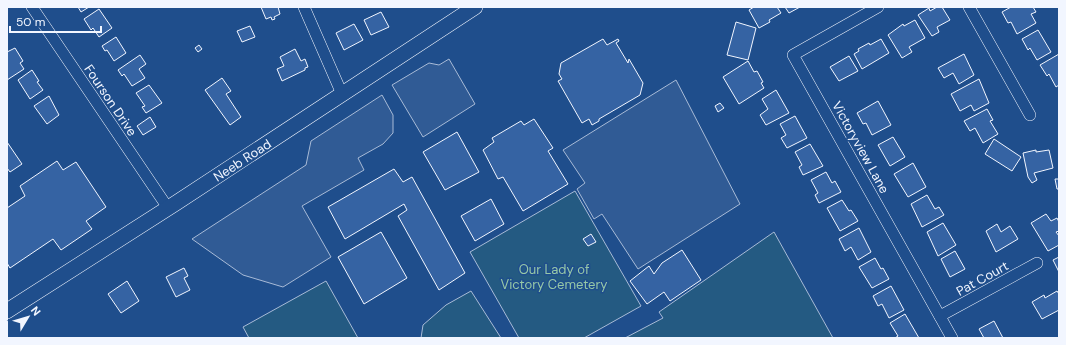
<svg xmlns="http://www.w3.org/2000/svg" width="1066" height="345" font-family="'DM Sans',sans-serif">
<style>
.green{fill:#245a82;stroke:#a8bbd7}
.parking{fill:#305b95;stroke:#a8bbd7}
.building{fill:#3563a3;stroke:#f2f6ff}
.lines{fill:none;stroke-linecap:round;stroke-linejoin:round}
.street-casing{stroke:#f2f6ff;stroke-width:12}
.secondary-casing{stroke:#f2f6ff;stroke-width:16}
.street{stroke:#1f4e8c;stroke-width:11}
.secondary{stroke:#1f4e8c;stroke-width:15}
.labels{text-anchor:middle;stroke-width:3;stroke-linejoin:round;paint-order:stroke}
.street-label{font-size:13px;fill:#f2f6ff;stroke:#1f4e8c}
.park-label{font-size:13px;fill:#97c8a6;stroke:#1f4e8c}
</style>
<rect width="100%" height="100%" fill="#1f4e8c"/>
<g class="green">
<path d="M575,191L641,306L584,338H519L470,252Z"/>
<path d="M774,232L833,338H625L663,318L659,312Z"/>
<path d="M326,281L358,338H249L243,327Z"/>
<path d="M471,291L501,338H421L423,325L446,305Z"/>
</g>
<g class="parking">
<path d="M449,59L475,104L423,137L392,85L429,63L439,65Z"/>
<path d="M676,80L740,204L638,269L602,214L594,219L577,189L585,183L563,150Z"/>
<path d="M382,95L393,115V133L383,144L358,158L364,170L302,206L331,257L283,287L243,275L192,239L306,165L311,141Z"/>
</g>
<g class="building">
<path d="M78,7H89L81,12Z"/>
<path d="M261,7H278L280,14L274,17L275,19L272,20L271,17L266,19Z"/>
<path d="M754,7H777L781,13L769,20L770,22L759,28L749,10Z"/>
<path d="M785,7H800L789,13Z"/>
<path d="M937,7H942L950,20L937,27L939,32L932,36L918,15L929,8L930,11Z"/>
<path d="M1011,7H1033L1036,12L1031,14L1036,23L1017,34L1011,22L1008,23L1002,12Z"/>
<path d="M99,9L112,28L99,37L93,28L91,30L84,19Z"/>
<path d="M381,12L389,27L371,35L364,20Z"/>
<path d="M915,20L925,38L909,47L912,52L902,58L888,35L903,24L904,26Z"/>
<path d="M736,22L756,28L748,60L727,55Z"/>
<path d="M354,24L363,40L344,50L336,33Z"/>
<path d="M250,26L255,37L242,42L237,31Z"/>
<path d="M1038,30L1051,52L1037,60L1030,48L1028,50L1022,39Z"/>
<path d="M116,37L126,53L114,61L107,50L105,51L102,46Z"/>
<path d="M603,39L607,45L618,39L619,41L616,43L628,63L629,59L643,83L640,95L599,119V121L592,125L589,119L582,123L558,81L562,79L559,74L561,63Z"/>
<path d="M881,39L889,53L862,69L854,54L859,51L858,49L869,43L870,45Z"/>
<path d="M199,45L202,49L198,52L195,48Z"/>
<path d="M15,48L23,61L20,63L24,69L7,80V52Z"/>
<path d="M295,49L301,61L305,59L308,67L305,68V70L282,81L277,69L284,66L280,57Z"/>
<path d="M964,54L974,75L959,84L953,73L944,78L938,68Z"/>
<path d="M1059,54V85L1056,87L1049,74L1047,76L1040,65Z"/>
<path d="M140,55L146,64L139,69L145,78L132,86L124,74L122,76L118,70Z"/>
<path d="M849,56L858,71L839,81L830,67Z"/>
<path d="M748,61L754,72L757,71L763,82L761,83L764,88L739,104L723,77Z"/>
<path d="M32,70L39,81L37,82L43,90L30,99L18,80Z"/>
<path d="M222,78L231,91L226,94L241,117L230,125L205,90Z"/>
<path d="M979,79L989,103L974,111L971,105L960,111L951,94Z"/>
<path d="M149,85L162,103L146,113L142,107L145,106L136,93Z"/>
<path d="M776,90L789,113L766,125L760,115L768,109L762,99Z"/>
<path d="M49,96L59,115L47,124L34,106Z"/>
<path d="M878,101L891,125L872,135L866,123L863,124L857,113Z"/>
<path d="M720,103L724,108L718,112L715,106Z"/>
<path d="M987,109L993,120L990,121L998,134L983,143L975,128L970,131L964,121Z"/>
<path d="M795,116L807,138L787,148L781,138L786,135L780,124Z"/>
<path d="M150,117L156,127L143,135L137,126Z"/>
<path d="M534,119L553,148L548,151L568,184L523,211L503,177L498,179L483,150L494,142L492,138L521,121L524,125Z"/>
<path d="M457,132L479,172L445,190L423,152Z"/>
<path d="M893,137L905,157L890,166L878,145Z"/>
<path d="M994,139L1021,157L1012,171L985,154Z"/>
<path d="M7,142L22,164L10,172L7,168Z"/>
<path d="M810,144L823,166L803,175L799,167L802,165L795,152Z"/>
<path d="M1036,150V152L1049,150L1053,168L1034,173L1037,180L1032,183L1028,177L1023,153Z"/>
<path d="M57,161L63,170L76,162L106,207L86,221L92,229L61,250L53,239L10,268L7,263V208L25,196L20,186Z"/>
<path d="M913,163L926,187L908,197L894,174Z"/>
<path d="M394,169L403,182L412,177L465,273L439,290L398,216L407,210L404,204L345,239L328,207Z"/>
<path d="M826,172L832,183L835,181L841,192L819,203L815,195L818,193L811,180Z"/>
<path d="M1055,179H1059V189H1057Z"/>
<path d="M927,195L935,209L939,207L944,215L922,227L911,204Z"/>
<path d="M491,199L504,224L475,241L461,216Z"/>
<path d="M842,200L849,211L851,210L858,221L840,231L827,208Z"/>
<path d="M1046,214L1051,221L1057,218L1059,222V231L1056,232L1059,236V245L1048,251L1031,223Z"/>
<path d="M943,223L956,245L938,256L927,232Z"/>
<path d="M997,224L1001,232L1010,226L1018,239L996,252L986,231Z"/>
<path d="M859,228L871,252L858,260L851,247L845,251L839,239Z"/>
<path d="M381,232L407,278L364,304L338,257Z"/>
<path d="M591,234L596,242L588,246L583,239Z"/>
<path d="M682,250L701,280L670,301L664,292L647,304L630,281L649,266L654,274L662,263Z"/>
<path d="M955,251L965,269L950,277L941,259Z"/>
<path d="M1059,257V272L1053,260Z"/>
<path d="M875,258L881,269L883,268L889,279L872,288L859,267Z"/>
<path d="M184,268L188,276L184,278L190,290L176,297L166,277Z"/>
<path d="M127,281L139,301L121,313L108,294Z"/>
<path d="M891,286L904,310L889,318L882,304L878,306L873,296Z"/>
<path d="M1057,291L1059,294V310L1042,319L1032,302L1044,295L1045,298Z"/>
<path d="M905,314L919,338H895L898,336L890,323Z"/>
<path d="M994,321L1003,338H984L979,329Z"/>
</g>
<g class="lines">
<g class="street-casing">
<g id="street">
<path d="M32,7L168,208"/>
<path d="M304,7L342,94"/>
<path d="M878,7L793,55L952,338"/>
<path d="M969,7L1030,115"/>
<path d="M940,316L1037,263"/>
</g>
</g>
<g class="secondary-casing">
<path id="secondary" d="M7,311L176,203L475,7"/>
</g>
<use href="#street" class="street"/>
<use href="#secondary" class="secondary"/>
</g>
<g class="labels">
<g class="street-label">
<text transform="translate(111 100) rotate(56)" y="5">Fourson Drive</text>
<text transform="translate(861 147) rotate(61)" y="5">Victoryview Lane</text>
<text transform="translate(242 160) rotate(-33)" y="5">Neeb Road</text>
<text transform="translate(982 278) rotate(-29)" y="5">Pat Court</text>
</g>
<g class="park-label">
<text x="554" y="274">Our Lady of<tspan x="554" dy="15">Victory Cemetery</tspan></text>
</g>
</g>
<rect width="1066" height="345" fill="none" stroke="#f2f6ff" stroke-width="16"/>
<g transform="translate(28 317) rotate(52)" stroke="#1f4e8c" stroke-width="3" paint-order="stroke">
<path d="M0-3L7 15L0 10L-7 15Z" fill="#f2f6ff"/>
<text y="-6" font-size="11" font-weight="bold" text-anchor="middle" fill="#f2f6ff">N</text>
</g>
<path d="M10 26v6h91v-6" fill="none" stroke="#f2f6ff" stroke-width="2"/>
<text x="16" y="26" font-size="12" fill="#f2f6ff" stroke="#1f4e8c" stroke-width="3" paint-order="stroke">50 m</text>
</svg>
